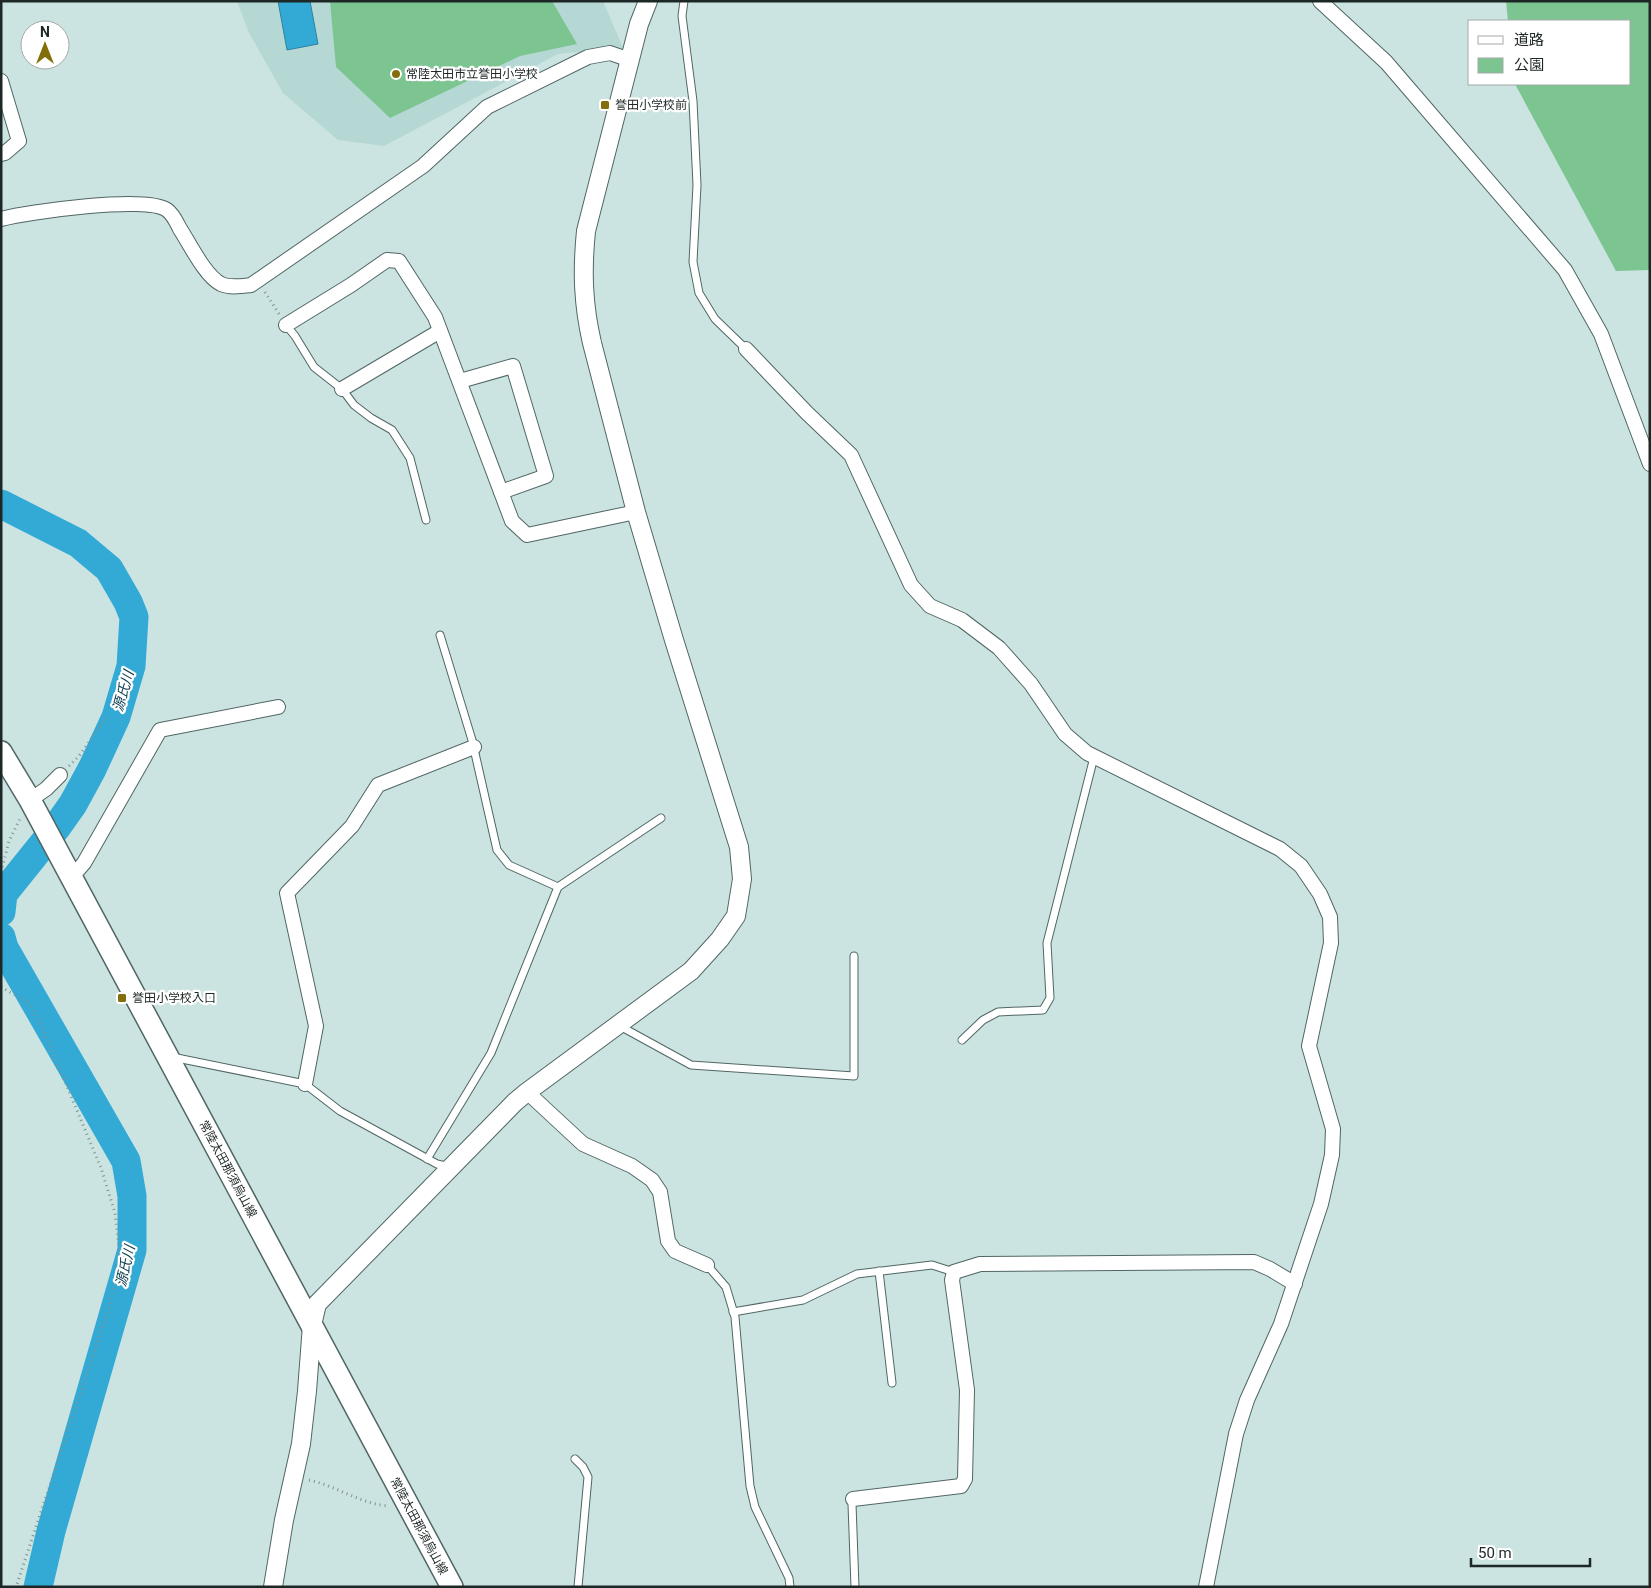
<svg xmlns="http://www.w3.org/2000/svg" width="1651" height="1588" font-family="Roboto,'Noto Sans JP',sans-serif">
<style>
.built{fill:#b6d8d5}
.green{fill:#7cc490}
.water{fill:#32aad5;stroke:#2c83a0}
.lines{fill:none;stroke-linecap:round;stroke-linejoin:round}
.river{stroke:#32aad5;stroke-width:29}
.service-casing{stroke:#506664;stroke-width:9}
.minor-casing{stroke:#506664;stroke-width:16}
.tertiary-casing{stroke:#506664;stroke-width:20}
.primary-casing{stroke:#506664;stroke-width:24}
.path{stroke:#809391;stroke-width:3;stroke-dasharray:1 4;stroke-linecap:butt}
.service{stroke:#fff;stroke-width:7}
.minor{stroke:#fff;stroke-width:14}
.tertiary{stroke:#fff;stroke-width:18}
.primary{stroke:#fff;stroke-width:21}
.poi-dot{fill:#826e0b;stroke:#fff;stroke-width:2}
.labels{text-anchor:middle;stroke-width:4.5;stroke-linejoin:round;paint-order:stroke}
.poi-label{font-size:12px;fill:#1d2726;stroke:#fff;text-anchor:start}
.street-label{font-size:12px;fill:#1d2726;stroke:#fff}
.water-label{font-size:14px;font-style:italic;fill:#093c4f;stroke:#fff}
</style>
<rect width="100%" height="100%" fill="#cbe4e2"/>
<path class="built" d="M237,1H603L623,48L558,54L384,146L338,140L283,93L249,33Z"/>
<g class="green">
<path d="M330,1H552L577,44L520,56L390,118L336,67Z"/>
<path d="M1506,1H1650V270L1616,271L1515,84H1630V21H1508Z"/>
</g>
<path class="water" d="M278,1H310L318,44L287,50Z"/>
<g class="lines">
<g class="river">
<path d="M1,504L78,543L109,569L128,602L134,617L131,666L116,717L92,769L73,804L56,828L3,894L1,912"/>
<path d="M1,937L4,948L126,1161L132,1196V1250L51,1531L38,1587"/>
</g>
<g class="service-casing">
<g id="service">
<path d="M684,1L682,16L693,101L697,185L693,262L699,293L715,319L746,349"/>
<path d="M286,325L295,336L314,367L342,389L354,405L371,418L392,430L410,458L426,520"/>
<path d="M440,635L472,740L497,850L509,865L558,887"/>
<path d="M618,1025L691,1065L854,1076V956"/>
<path d="M962,1040L983,1020L998,1012L1043,1010L1050,998L1047,943L1094,757"/>
<path d="M172,1057L305,1084L340,1111L437,1164L450,1167"/>
<path d="M427,1159L491,1053L558,887L661,818"/>
<path d="M707,1265L726,1287L735,1317L750,1486L755,1507L789,1578L790,1587"/>
<path d="M879,1271L892,1383"/>
<path d="M733,1312L803,1300L857,1274L932,1265L954,1272"/>
<path d="M575,1459L583,1467L588,1477L578,1587"/>
<path d="M853,1499L852,1504L855,1587"/>
</g>
</g>
<g class="minor-casing">
<g id="minor">
<path d="M1320,1L1386,62L1565,270L1601,334L1650,464"/>
<path d="M1,81L19,141L5,153L1,154"/>
<path d="M1,219C28,212 147,195 167,210C173,214 177,223 180,229C190,244 205,276 221,284C230,288 242,286 251,285L423,166L487,107L588,57L610,53L630,60"/>
<path d="M286,325L351,285L387,260L399,261L435,317L512,521L527,535L636,512"/>
<path d="M746,349L807,413L851,455L911,585L930,606L962,620L999,648L1031,684L1065,734L1087,753L1280,849L1301,866L1320,894L1330,917L1331,943L1309,1046L1333,1129L1332,1155L1321,1204L1281,1324L1247,1400L1236,1434L1206,1587"/>
<path d="M460,381L513,366L546,476L501,492"/>
<path d="M342,389L440,331"/>
<path d="M30,800L46,789L60,775"/>
<path d="M71,878L84,863L160,730L278,707"/>
<path d="M305,1084L316,1026L287,893L352,826L378,785L474,747"/>
<path d="M527,1092L583,1144L632,1166L652,1180L660,1192L668,1241L675,1251L707,1265"/>
<path d="M853,1499L961,1486L965,1479L967,1390L952,1280L954,1272L980,1264L1254,1262L1270,1269L1295,1284"/>
</g>
</g>
<g class="tertiary-casing">
<path id="tertiary" d="M273,1587L284,1520L301,1444L307,1391L312,1325L317,1304L515,1102L527,1092L691,971L720,939L736,916L742,879L739,847L674,640L636,512L592,343C583,304 582,271 586,231L639,24L648,1"/>
</g>
<g class="primary-casing">
<path id="primary" d="M1,752L30,800L452,1587"/>
</g>
<g class="path">
<path d="M265,292L279,314"/>
<path d="M69,766L79,756L106,718"/>
<path d="M1,872L9,841L20,819"/>
<path d="M1,987L27,1002L41,1024L101,1168L115,1213L119,1247L117,1272L109,1308L16,1587"/>
<path d="M309,1480C337,1486 360,1504 389,1506"/>
</g>
<use href="#service" class="service"/>
<use href="#minor" class="minor"/>
<use href="#tertiary" class="tertiary"/>
<use href="#primary" class="primary"/>
</g>
<g class="poi-dot">
<circle cx="396" cy="74" r="5"/>
<rect x="600" y="100" width="10" height="10" rx="2.5"/>
<rect x="117" y="993" width="10" height="10" rx="2.5"/>
</g>
<g class="labels">
<g class="poi-label">
<text x="406" y="78">常陸太田市立誉田小学校</text>
<text x="615" y="109">誉田小学校前</text>
<text x="132" y="1002">誉田小学校入口</text>
</g>
<g class="street-label">
<text transform="translate(228 1169) rotate(62)" y="4">常陸太田那須烏山線</text>
<text transform="translate(419 1526) rotate(62)" y="4">常陸太田那須烏山線</text>
</g>
<g class="water-label">
<text transform="translate(123 691) rotate(-74)" y="5">源氏川</text>
<text transform="translate(125 1266) rotate(-77)" y="5">源氏川</text>
</g>
</g>
<rect width="1651" height="1588" fill="none" stroke="#1d2726" stroke-width="5"/>
<rect x="1468" y="20" width="162" height="65" fill="#ffffff" stroke="#a5a9a8"/>
<rect x="1478" y="36" width="25" height="8" fill="#ffffff" stroke="#a5a9a8"/>
<text x="1514" y="45" font-size="15" fill="#1d2726">道路</text>
<rect x="1478" y="58" width="25" height="15" fill="#7cc490" stroke="#a5a9a8"/>
<text x="1514" y="70" font-size="15" fill="#1d2726">公園</text>
<g transform="translate(45 45)"><circle r="24" fill="#ffffff" stroke="#a5a9a8"/>
<path d="M0-4L9 19L0 12L-9 19Z" fill="#826e0b"/>
<text y="-8" font-size="14" font-weight="bold" text-anchor="middle" fill="#1d2726">N</text>
</g>
<path d="M1471 1558v8h119v-8" fill="none" stroke="#1d2726" stroke-width="2.5"/>
<text x="1478" y="1558" font-size="15" fill="#1d2726" stroke="#ffffff" stroke-width="4" paint-order="stroke">50 m</text>
</svg>
